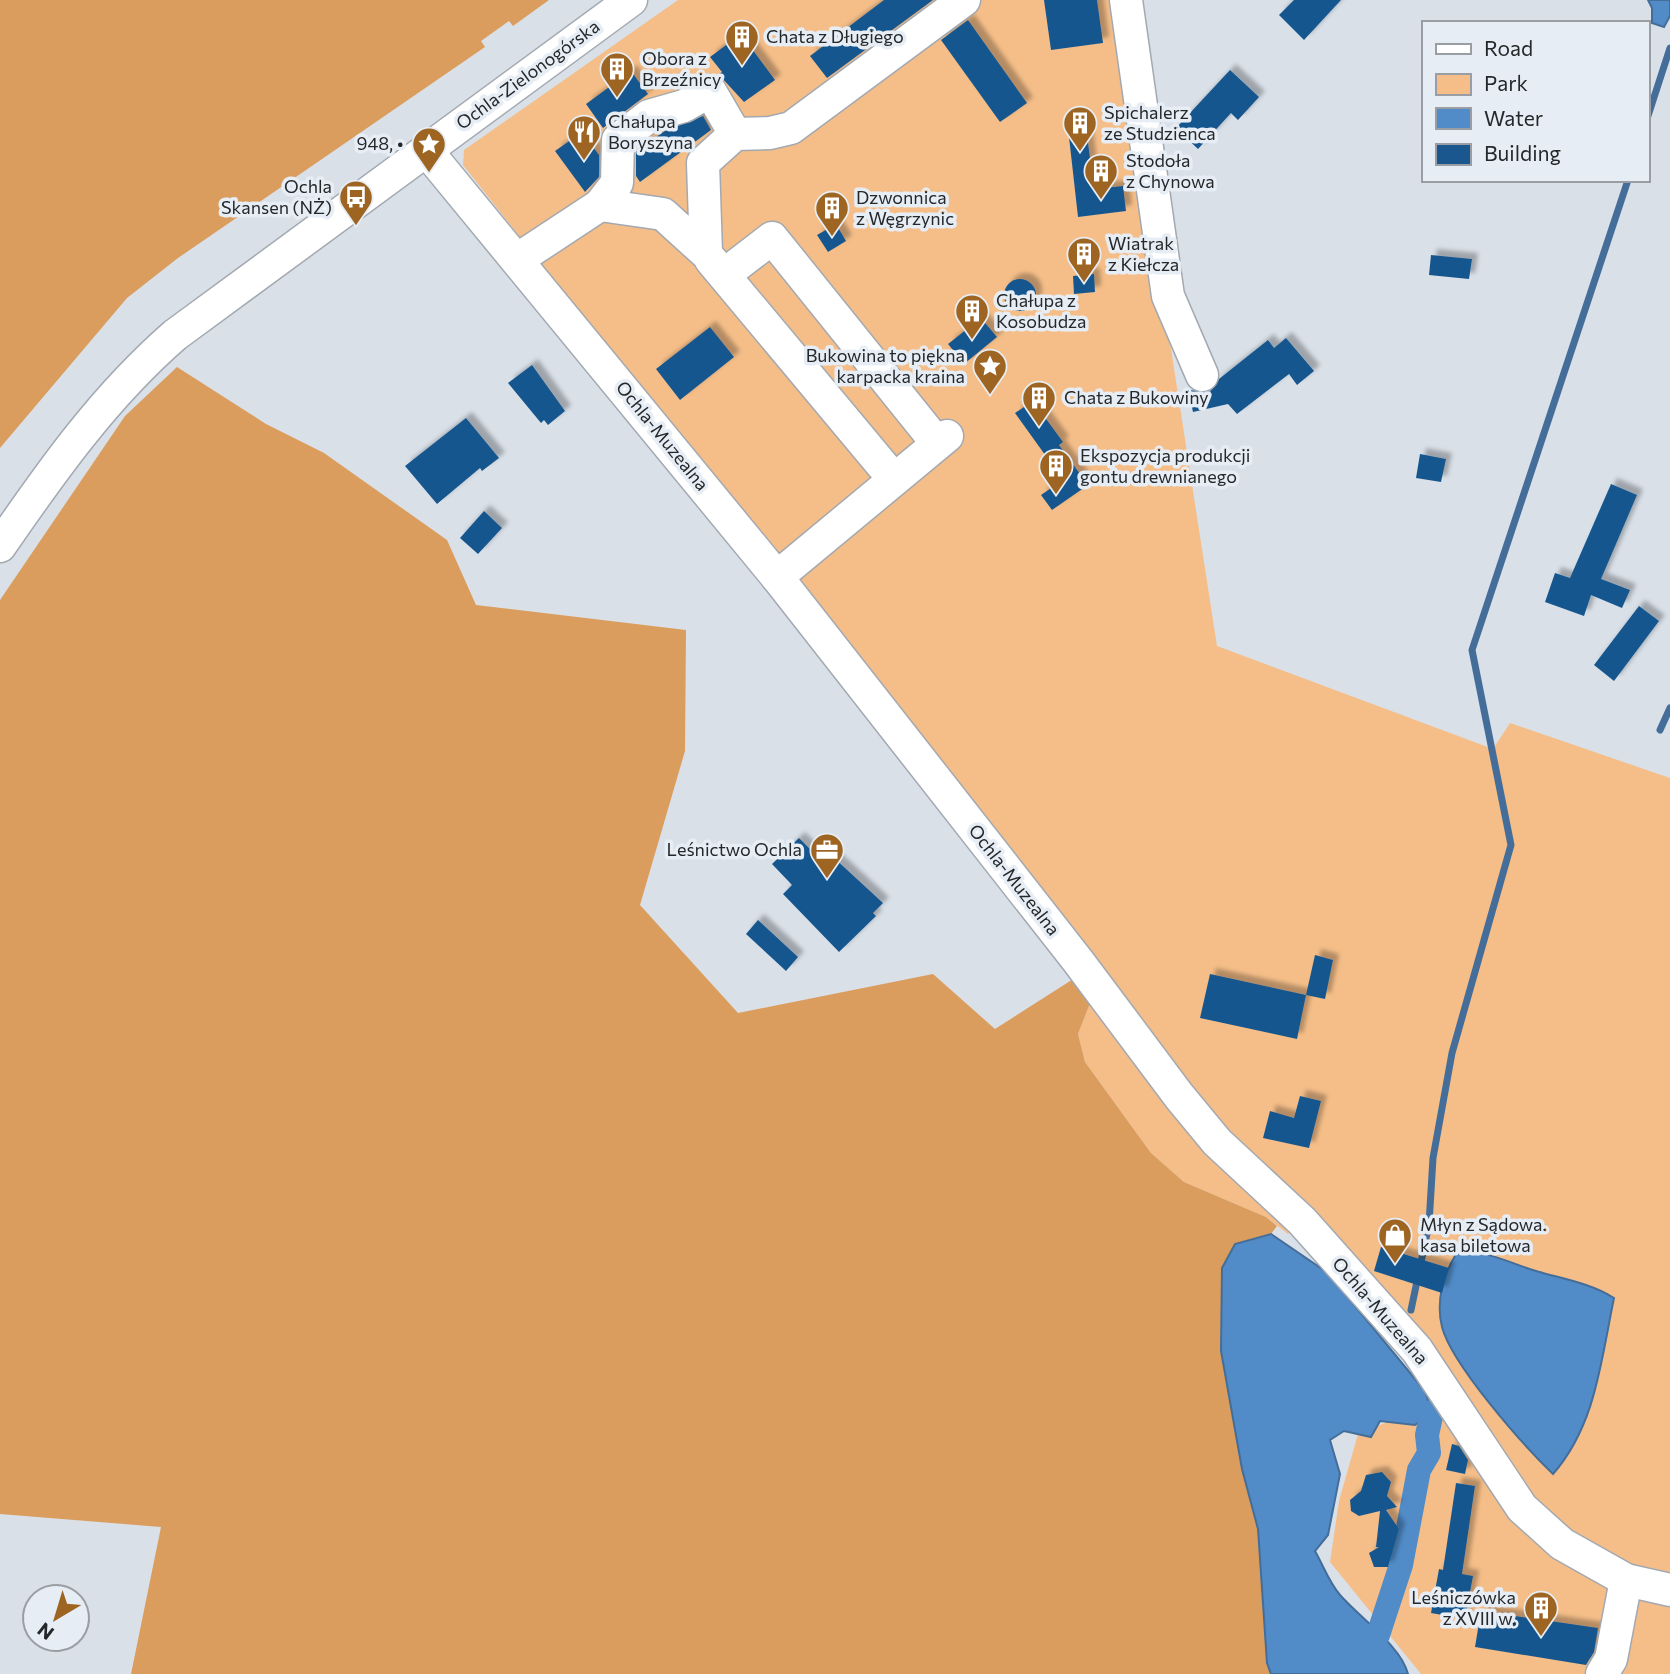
<svg xmlns="http://www.w3.org/2000/svg" width="1670" height="1674" font-family="Commissioner,sans-serif">
<style>
.green{fill:#f5be88}
.forest{fill:#db9d5d}
.water{fill:#518cc8;stroke:#446e99;stroke-width:2}
.lines{fill:none;stroke-linecap:round;stroke-linejoin:round}
.stream{stroke:#446e99;stroke-width:7}
.canal{stroke:#518cc8;stroke-width:24}
.building{fill:#19578e;filter:url(#shadow)}
.minor-casing{stroke:#a3a9b1;stroke-width:35}
.minor{stroke:#fff;stroke-width:32}
.labels{text-anchor:middle;stroke-width:7;stroke-linejoin:round;paint-order:stroke}
.poi-label{font-size:18px;fill:#25282a;stroke:#e6edf5;text-anchor:start}
.street-label{font-size:18px;fill:#25282a;stroke:#e6edf5}
</style>
<defs>
<filter id="shadow"><feDropShadow dx="6" dy="-6" stdDeviation="2" flood-color="#0004"/></filter>
</defs>
<rect width="100%" height="100%" fill="#d9e0e8"/>
<path class="green" d="M678,0H1117L1217,646L1493,749L1510,723L1670,778V1674H1421L1330,1562L1339,1501L1358,1434L1448,1397L1294,1229L1288,1234L1266,1217L1184,1182L1151,1153L1085,1062L1078,1034L1095,990L929,757L921,733L909,729L463,165L464,150Z"/>
<g class="forest">
<path d="M0,0H549L513,26L509,21L481,41L485,47L178,258L127,298L0,448Z"/>
<path d="M177,367L266,424L324,453L447,540L476,605L686,630L685,751L640,905L738,1013L933,974L995,1029L1078,976L1092,998L1078,1034L1085,1062L1151,1153L1184,1182L1266,1217L1277,1226L1271,1234L1235,1244L1222,1298L1221,1351L1242,1469L1258,1529L1267,1663L1271,1674H131L161,1527L0,1514V600L125,416Z"/>
</g>
<g class="water">
<path d="M1648,0H1670V16L1664,27L1652,23V8Z"/>
<path d="M1271,1234L1328,1273L1425,1391L1432,1412L1415,1425L1380,1421L1371,1437L1344,1431L1330,1440L1340,1474L1328,1535L1315,1551C1323,1565 1329,1582 1340,1595C1360,1618 1401,1646 1408,1674H1271L1267,1663L1258,1529L1242,1469L1221,1351L1222,1268L1235,1244Z"/>
<path d="M1468,1252C1493,1253 1512,1264 1536,1271C1563,1279 1590,1283 1614,1298C1601,1360 1596,1425 1553,1474C1523,1445 1452,1365 1442,1327C1436,1302 1443,1276 1456,1254Z"/>
</g>
<g class="lines">
<g class="stream">
<path d="M1647,119L1670,48"/>
<path d="M1660,730L1670,708"/>
<path d="M1411,1310L1429,1224L1433,1158L1452,1053L1511,845L1472,650L1628,180"/>
</g>
<path class="canal" d="M1378,1635L1401,1565L1419,1470L1429,1453L1427,1435L1432,1412"/>
</g>
<g class="building">
<path d="M884,0H933L827,78L810,56Z"/>
<path d="M1044,0H1097L1103,43L1051,50Z"/>
<path d="M1294,0H1341L1304,40L1279,15Z"/>
<path d="M968,20L1027,103L1000,122L941,40Z"/>
<path d="M741,34L775,80L744,102L721,77L719,74L722,72L710,57Z"/>
<path d="M1230,70L1259,97L1238,120L1231,113L1198,149L1176,128Z"/>
<path d="M631,71L648,94L603,128L586,104Z"/>
<path d="M703,116L711,130L640,182L636,176V151L665,131Z"/>
<path d="M582,132L599,155V177L585,192L555,151Z"/>
<path d="M1087,135L1094,189L1123,186L1126,211L1078,217L1069,137Z"/>
<path d="M836,224L846,241L828,252L817,235Z"/>
<path d="M1431,255L1472,259L1469,279L1429,275Z"/>
<path d="M1094,274L1095,292L1074,294L1073,276Z"/>
<circle cx="1020" cy="295" r="16"/>
<path d="M981,318L997,337L964,364L948,344Z"/>
<path d="M710,327L734,357L680,400L656,369Z"/>
<path d="M1286,338L1314,371L1297,385L1289,374L1237,414L1228,404L1193,412L1188,390L1210,392L1219,379L1268,340L1274,348Z"/>
<path d="M532,365L565,411L548,425L544,420L541,423L508,383Z"/>
<path d="M1033,401L1063,442L1059,445L1088,485L1052,510L1041,495L1063,480L1015,413Z"/>
<path d="M466,418L499,458L482,471L480,468L437,504L405,466Z"/>
<path d="M1420,454L1446,459L1441,482L1416,478Z"/>
<path d="M1611,484L1637,495L1601,579L1630,590L1622,608L1591,595L1584,616L1545,602L1555,573L1570,578Z"/>
<path d="M484,511L502,528L478,554L460,538Z"/>
<path d="M1639,606L1659,621L1614,681L1594,665Z"/>
<path d="M799,838L812,851L819,844L883,903L873,913L876,916L839,952L783,894L792,885L772,864Z"/>
<path d="M758,920L798,957L786,971L746,934Z"/>
<path d="M1315,955L1333,960L1325,999L1306,995Z"/>
<path d="M1210,974L1306,995L1297,1039L1200,1018Z"/>
<path d="M1300,1096L1321,1101L1309,1148L1263,1138L1270,1111L1294,1118Z"/>
<path d="M1381,1247L1449,1268L1442,1293L1374,1271Z"/>
<path d="M1452,1444L1459,1446L1468,1460L1465,1474L1446,1470Z"/>
<path d="M1382,1472L1391,1482L1387,1496L1397,1507L1386,1510L1399,1529L1388,1567H1374L1369,1553L1379,1547H1376L1380,1511L1359,1516L1351,1511L1350,1500L1361,1491L1366,1475Z"/>
<path d="M1456,1483L1475,1486L1462,1574L1473,1576L1465,1619L1431,1613L1439,1569L1443,1570Z"/>
<path d="M1481,1611L1598,1628L1594,1652L1586,1665L1475,1647Z"/>
</g>
<g class="lines">
<g class="minor-casing">
<g id="minor">
<path d="M1126,0L1168,296L1202,375"/>
<path d="M426,150L777,577L1078,961L1179,1096L1217,1142L1302,1221L1417,1350L1522,1508L1562,1544L1626,1580L1670,1590"/>
<path d="M600,205L663,214L706,253L703,163L735,134L770,133L791,128L964,0"/>
<path d="M518,259L600,205L617,183L618,140L649,116L684,106L710,91L735,134"/>
<path d="M711,260L893,478"/>
<path d="M724,275L772,238L937,443"/>
<path d="M0,546C53,469 105,396 175,335L631,0"/>
<path d="M777,577L947,436"/>
<path d="M1602,1674L1611,1659L1626,1580"/>
</g>
</g>
<use href="#minor" class="minor"/>
</g>
<defs>
<g id="building-pin" transform="scale(1.75)"><path d="M0 17L-7.5 6A9.5 9.5 0 1 1 7.5 6Z" fill="#9e6522" stroke="#e6edf5"/><path d="M-4-6H4V6H1V3H-1V6H-4ZM-2.5-4.3h1.7v1.8h-1.7ZM.8-4.3h1.7v1.8H.8ZM-2.5-1h1.7V.8h-1.7ZM.8-1h1.7V.8H.8Z" fill="#fff"/></g>
<g id="restaurant-pin" transform="scale(1.75)"><path d="M0 17L-7.5 6A9.5 9.5 0 1 1 7.5 6Z" fill="#9e6522" stroke="#e6edf5"/><path d="M-5-6h1v4h1v-4h1v4h1v-4h1v5L-1.5 .5V6h-2V.5L-5-1ZM5-6V6H3V1.5H1.5Q1.5-4 5-6Z" fill="#fff"/></g>
<g id="sight-pin" transform="scale(1.75)"><path d="M0 17L-7.5 6A9.5 9.5 0 1 1 7.5 6Z" fill="#9e6522" stroke="#e6edf5"/><path d="M0-6L1.8-2.2L6-1.7L2.9 1.2L3.7 5.4L0 3.3L-3.7 5.4L-2.9 1.2L-6-1.7L-1.8-2.2Z" fill="#fff"/></g>
<g id="bus-pin" transform="scale(1.75)"><path d="M0 17L-7.5 6A9.5 9.5 0 1 1 7.5 6Z" fill="#9e6522" stroke="#e6edf5"/><path d="M-5-6H5V4H4V6H2V4H-2V6H-4V4H-5ZM-3.5-4V0h7V-4ZM-3.5 1.2v1.5H-2V1.2ZM2 1.2v1.5H3.5V1.2Z" fill="#fff"/></g>
<g id="office-pin" transform="scale(1.75)"><path d="M0 17L-7.5 6A9.5 9.5 0 1 1 7.5 6Z" fill="#9e6522" stroke="#e6edf5"/><path d="M-6-3h4V-5.5h4V-3h4V5H-6ZM-1-4.5V-3h2v-1.5ZM-6 0V1H6V0Z" fill="#fff"/></g>
<g id="shop-pin" transform="scale(1.75)"><path d="M0 17L-7.5 6A9.5 9.5 0 1 1 7.5 6Z" fill="#9e6522" stroke="#e6edf5"/><path d="M-5-2.5h2.3a2.7 3.5 0 0 1 5.4 0H5L5.5 6h-11ZM-1.5-2.5h3a1.5 2.3 0 0 0-3 0Z" fill="#fff"/></g>
</defs>
<g fill-rule="evenodd">
<use href="#building-pin" x="742" y="37"/>
<use href="#building-pin" x="617" y="69"/>
<use href="#building-pin" x="1080" y="123"/>
<use href="#restaurant-pin" x="584" y="132"/>
<use href="#sight-pin" x="429" y="144"/>
<use href="#building-pin" x="1101" y="171"/>
<use href="#bus-pin" x="356" y="197"/>
<use href="#building-pin" x="832" y="208"/>
<use href="#building-pin" x="1084" y="254"/>
<use href="#building-pin" x="972" y="311"/>
<use href="#sight-pin" x="990" y="366"/>
<use href="#building-pin" x="1039" y="398"/>
<use href="#building-pin" x="1056" y="466"/>
<use href="#office-pin" x="827" y="850"/>
<use href="#shop-pin" x="1395" y="1235"/>
<use href="#building-pin" x="1541" y="1608"/>
</g>
<g class="labels">
<g class="poi-label">
<text x="766" y="43">Chata z Długiego</text>
<text x="642" y="65">Obora z<tspan x="642" dy="21">Brzeźnicy</tspan></text>
<text x="1104" y="119">Spichalerz<tspan x="1104" dy="21">ze Studzienca</tspan></text>
<text x="608" y="128">Chałupa<tspan x="608" dy="21">Boryszyna</tspan></text>
<text x="404" y="150" text-anchor="end">948, •</text>
<text x="1126" y="167">Stodoła<tspan x="1126" dy="21">z Chynowa</tspan></text>
<text x="332" y="193" text-anchor="end">Ochla<tspan x="332" dy="21">Skansen (NŻ)</tspan></text>
<text x="856" y="204">Dzwonnica<tspan x="856" dy="21">z Węgrzynic</tspan></text>
<text x="1108" y="250">Wiatrak<tspan x="1108" dy="21">z Kiełcza</tspan></text>
<text x="996" y="307">Chałupa z<tspan x="996" dy="21">Kosobudza</tspan></text>
<text x="965" y="362" text-anchor="end">Bukowina to piękna<tspan x="965" dy="21">karpacka kraina</tspan></text>
<text x="1064" y="404">Chata z Bukowiny</text>
<text x="1080" y="462">Ekspozycja produkcji<tspan x="1080" dy="21">gontu drewnianego</tspan></text>
<text x="802" y="856" text-anchor="end">Leśnictwo Ochla</text>
<text x="1420" y="1231">Młyn z Sądowa.<tspan x="1420" dy="21">kasa biletowa</tspan></text>
<text x="1516" y="1604" text-anchor="end">Leśniczówka<tspan x="1516" dy="21">z XVIII w.</tspan></text>
</g>
<g class="street-label">
<text transform="translate(528 75) rotate(-36)" y="6">Ochla-Zielonogórska</text>
<text transform="translate(662 436) rotate(51)" y="6">Ochla-Muzealna</text>
<text transform="translate(1014 880) rotate(52)" y="6">Ochla-Muzealna</text>
<text transform="translate(1380 1311) rotate(49)" y="6">Ochla-Muzealna</text>
</g>
</g>
<rect x="1422" y="21" width="228" height="161" fill="#e6edf5" stroke="#999ea4" stroke-width="2"/>
<rect x="1436" y="44" width="35" height="10" fill="#ffffff" stroke="#999ea4" stroke-width="2"/>
<text x="1484" y="56" font-size="21" fill="#25282a">Road</text>
<rect x="1436" y="74" width="35" height="21" fill="#f5be88" stroke="#999ea4" stroke-width="2"/>
<text x="1484" y="91" font-size="21" fill="#25282a">Park</text>
<rect x="1436" y="108" width="35" height="21" fill="#518cc8" stroke="#999ea4" stroke-width="2"/>
<text x="1484" y="126" font-size="21" fill="#25282a">Water</text>
<rect x="1436" y="144" width="35" height="21" fill="#19578e" stroke="#999ea4" stroke-width="2"/>
<text x="1484" y="161" font-size="21" fill="#25282a">Building</text>
<g transform="translate(56 1618) rotate(218)"><circle r="33" fill="#e6edf5" stroke="#999ea4" stroke-width="2"/>
<path d="M0-5L12 26L0 18L-12 26Z" fill="#9e6522"/>
<text y="-10" font-size="19" font-weight="bold" text-anchor="middle" fill="#25282a">N</text>
</g>
</svg>
